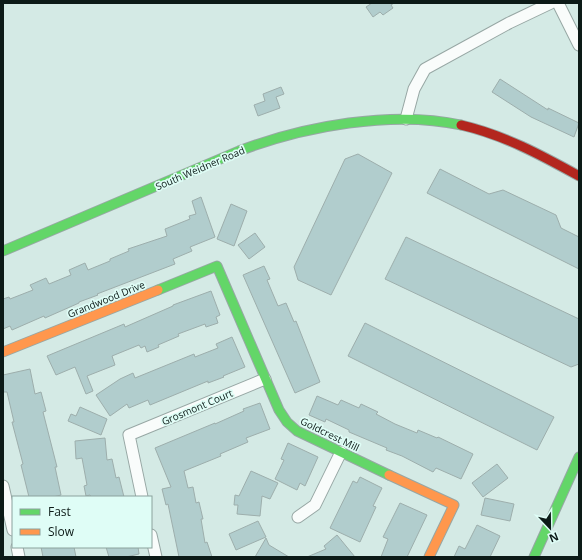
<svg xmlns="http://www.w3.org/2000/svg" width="582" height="560" font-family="'Open Sans',sans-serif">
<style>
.building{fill:#b1cdcd;stroke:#9daeac}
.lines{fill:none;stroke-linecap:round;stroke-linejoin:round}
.street-casing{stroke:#97a7a4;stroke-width:13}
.fast-casing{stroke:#97a7a4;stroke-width:11}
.slow-casing{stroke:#97a7a4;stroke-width:11}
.jam-casing{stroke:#97a7a4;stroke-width:11}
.street{stroke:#f9fcfb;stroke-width:11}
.fast{stroke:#63d668;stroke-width:9}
.slow{stroke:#ff974d;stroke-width:9}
.jam{stroke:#b3261e;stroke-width:9}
.labels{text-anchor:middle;stroke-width:3.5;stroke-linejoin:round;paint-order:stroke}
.street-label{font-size:10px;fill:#0c1a17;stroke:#dffdf6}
</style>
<rect width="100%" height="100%" fill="#d4eae5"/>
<g class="building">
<path d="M372,3H394L391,5L393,8L383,15L380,12L373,17L366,7Z"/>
<path d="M500,79L548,110V108L579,123L574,137L531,117L492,92Z"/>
<path d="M281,87L284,94L276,97L280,108L258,116L254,105L265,101L263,94Z"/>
<path d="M358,154L392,173L331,295L298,280L294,267L345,159Z"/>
<path d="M440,169L489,194L503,190L556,215L561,228L579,237V269L427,193Z"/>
<path d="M201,197L215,237L190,247L192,251L173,259L175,264L97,294L98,295L79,302V303L45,318L44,316L12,330L10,326L3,329V299L9,297L10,299L33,290L30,285L46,278L49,284L71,275L69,270L85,263L88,270L110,261V259L129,251L128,249L167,236L165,229L190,219L189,216L196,214L192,201Z"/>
<path d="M231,204L247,211L234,246L217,239Z"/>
<path d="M255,233L265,247L249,259L238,245Z"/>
<path d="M406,237L579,319V364L571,367L385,279Z"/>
<path d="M264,266L270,279L267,280L278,306L286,303L294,322L296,321L320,382L295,393L243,275Z"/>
<path d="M211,291L220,315L216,317L218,323L206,327L205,324L178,334L179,336L158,345L159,347L147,352L145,346L141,348L139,345L112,356L115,365L87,376L93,391L86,394L75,367L56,375L47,356L124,324L125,327L173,306V305Z"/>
<path d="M365,323L554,417L537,450L348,356Z"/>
<path d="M232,337L245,367L223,376L224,377L208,383V381L150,405L148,400L129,408L127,404L110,416L96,395L120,379L133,373L135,378L194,354L195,357L218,348L216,344Z"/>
<path d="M30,369L35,394L41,392L46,411L43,412L57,467H55L61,495L53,497H29L21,465L23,464L12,422H14L7,392H3V375Z"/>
<path d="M317,396L338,405L341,400L359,408L361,404L378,412L376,414L395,424L417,433L418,430L437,438L438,437L473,454L461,479L436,468L433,472L402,456L386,450L387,448L349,432V430L326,419L325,422L309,415Z"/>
<path d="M260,403L270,429L246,438L248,442L220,454L221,456L184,471L188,488L193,487L196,503L199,502L203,519H201L205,543L207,542L212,557H179L168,504L166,505L162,489L171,487L155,448L215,423V424L244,411L243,409Z"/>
<path d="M80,407L107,419L101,435L68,421L71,414L76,416Z"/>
<path d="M105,438L107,460L112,459L116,478L119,477L124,497H91L90,495L86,496L84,486L87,485L82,458L76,459L75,441Z"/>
<path d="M288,443L318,457L305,486L300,483L297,490L275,479L284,460L281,459Z"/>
<path d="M497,464L508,478L483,497L472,483Z"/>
<path d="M251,471L278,483L270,499L262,496L260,516L237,514L238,505H234L235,495L239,496Z"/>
<path d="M360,477L382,488L373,506L376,507L360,542L330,528L353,481L357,483Z"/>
<path d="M485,498L514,504L510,521L481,515Z"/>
<path d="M400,503L427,515L407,557H381L388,539L383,537Z"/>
<path d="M258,521L266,537L236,550L229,534Z"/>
<path d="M477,525L500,536L490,557H454L459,546L465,549Z"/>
<path d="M337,535L355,557H307L326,549L324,546Z"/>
<path d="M266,538L269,545L289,557H255Z"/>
<path d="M41,547H74L76,557H43Z"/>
<path d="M106,547H138L139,554L126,557H109Z"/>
</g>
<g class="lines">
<g class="street-casing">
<g id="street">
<path d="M558,3L579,45"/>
<path d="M406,119L414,89L425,69L509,23L551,3"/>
<path d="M3,486L13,530"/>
<path d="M142,497L129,435L265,379"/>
<path d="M298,517L315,505L341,452"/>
<path d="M151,535L156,557"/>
<path d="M17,547L19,557"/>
</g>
</g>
<g class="fast-casing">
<g id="fast">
<path d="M3,251L239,151C304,126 393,110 461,125"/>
<path d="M158,290L217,266L279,410L287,422L297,431L389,475"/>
<path d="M534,557L579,457"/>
</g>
</g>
<g class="slow-casing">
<g id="slow">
<path d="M3,352L158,290"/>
<path d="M389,475L454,505L429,557"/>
</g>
</g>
<g class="jam-casing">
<path id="jam" d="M461,125C504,135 541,155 579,176"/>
</g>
<use href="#street" class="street"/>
<use href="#fast" class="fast"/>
<use href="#slow" class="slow"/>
<use href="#jam" class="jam"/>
</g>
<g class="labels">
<g class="street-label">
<text transform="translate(200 168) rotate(-23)" y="4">South Weidner Road</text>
<text transform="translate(106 299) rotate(-22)" y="4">Grandwood Drive</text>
<text transform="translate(197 407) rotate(-23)" y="4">Grosmont Court</text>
<text transform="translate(330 434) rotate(26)" y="4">Goldcrest Mill</text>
</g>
</g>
<rect width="582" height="560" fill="none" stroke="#0c1a17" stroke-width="8"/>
<rect x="12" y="496" width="140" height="52" fill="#dffdf6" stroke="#8ba29d"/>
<rect x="20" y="509" width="20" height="6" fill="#63d668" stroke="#8ba29d"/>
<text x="48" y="516" font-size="12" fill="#0c1a17">Fast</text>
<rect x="20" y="529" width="20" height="6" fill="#ff974d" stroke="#8ba29d"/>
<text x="48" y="536" font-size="12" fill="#0c1a17">Slow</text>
<g transform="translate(550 528) rotate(158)" stroke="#dffdf6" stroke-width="3" paint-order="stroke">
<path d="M0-3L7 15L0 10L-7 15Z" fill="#0c1a17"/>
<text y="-6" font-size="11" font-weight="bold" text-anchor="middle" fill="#0c1a17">N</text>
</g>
</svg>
